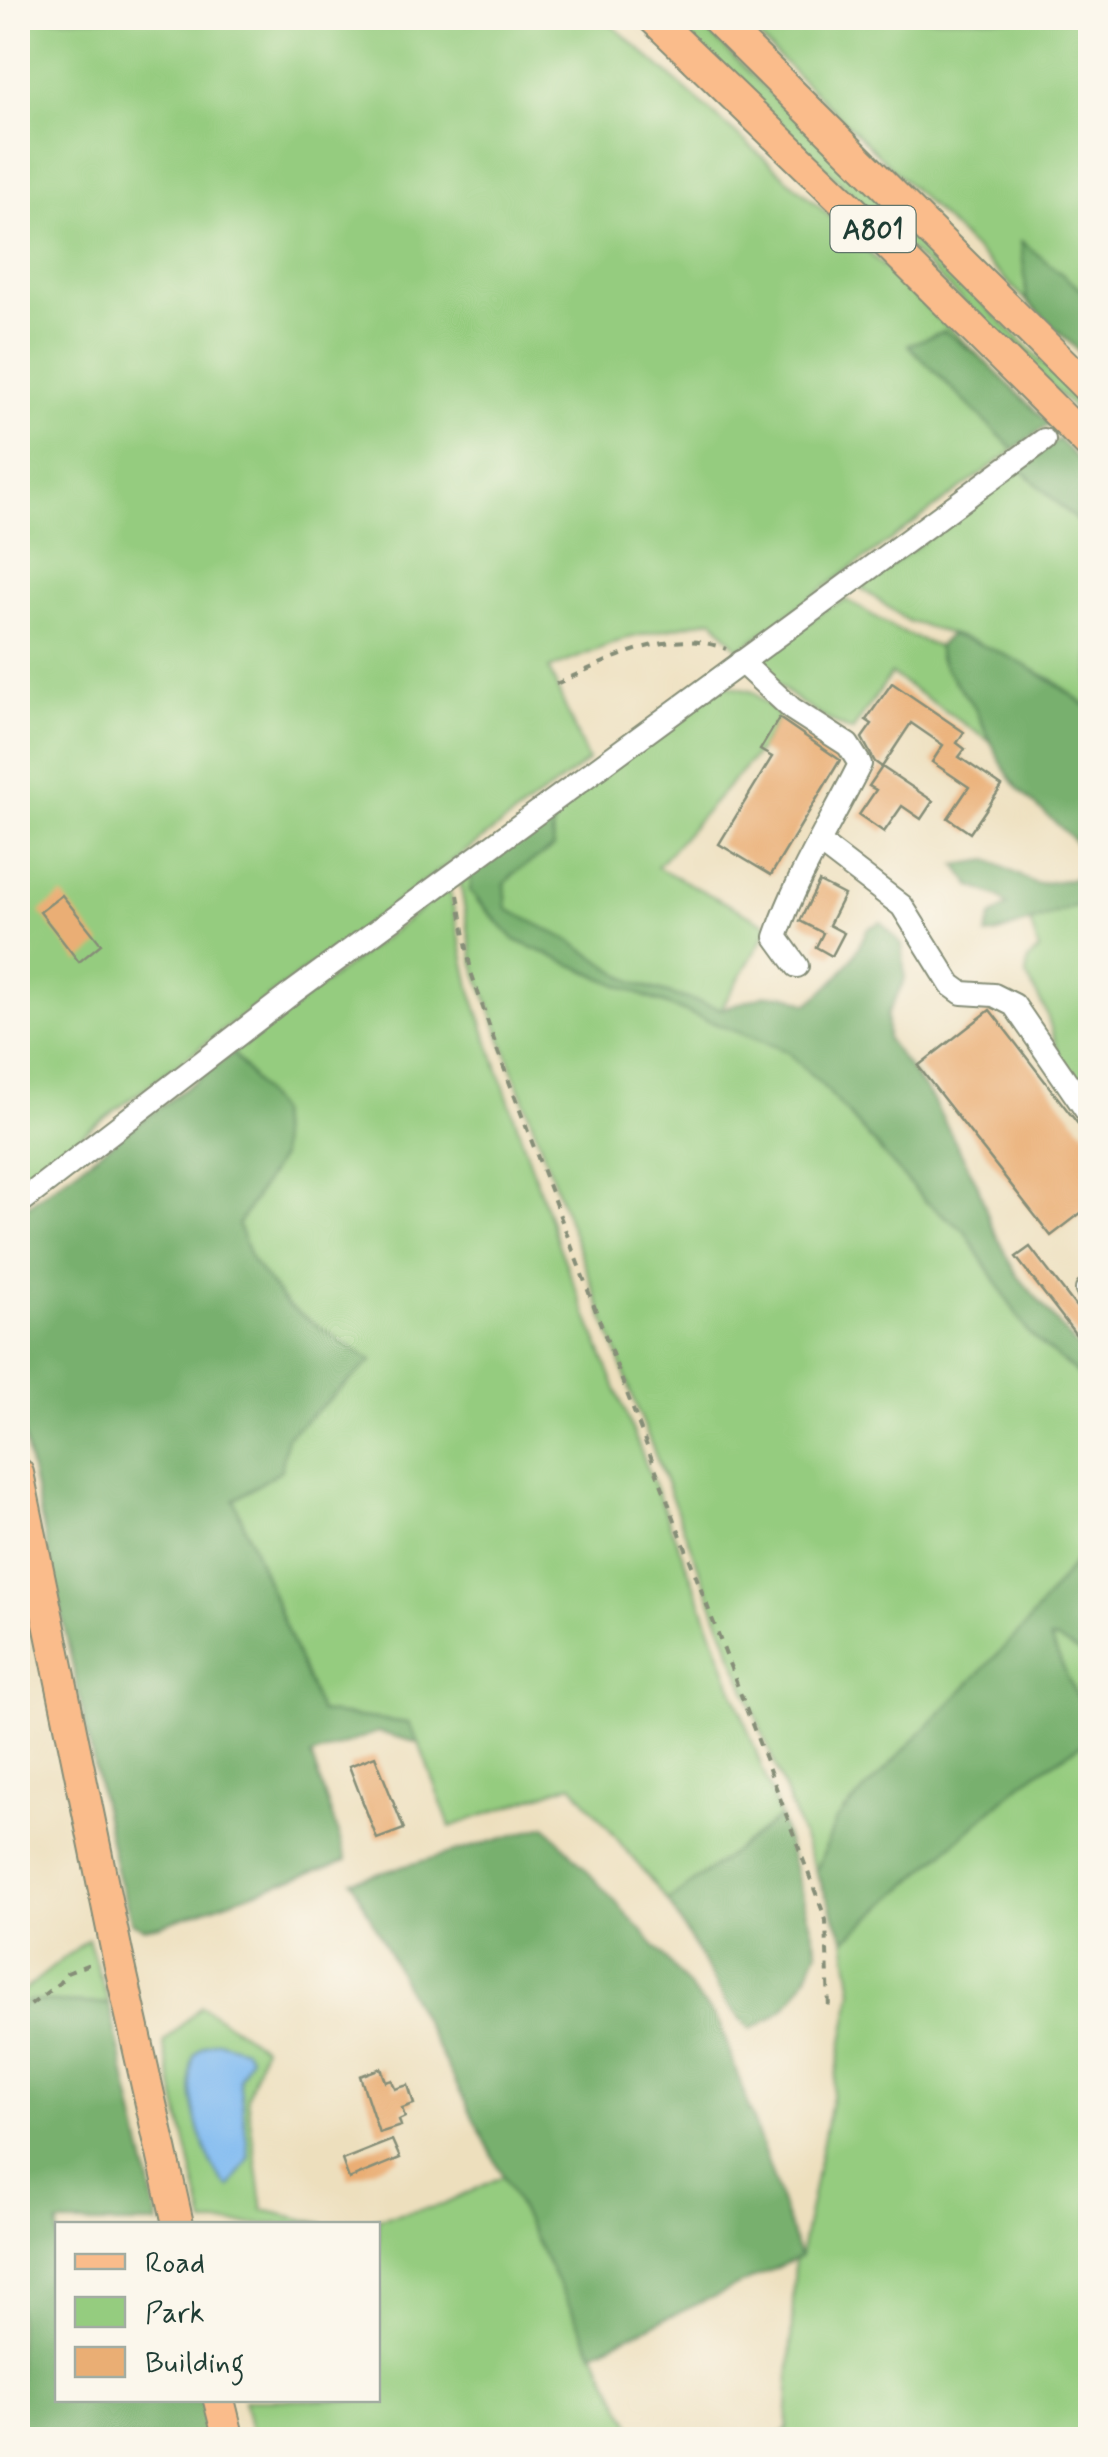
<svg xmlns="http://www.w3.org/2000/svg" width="1108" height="2457" font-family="Mynerve,sans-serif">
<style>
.green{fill:#95cc7f;stroke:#5a845a;stroke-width:2.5}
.forest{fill:#78b06e;stroke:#4c7651;stroke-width:2.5}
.water{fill:#7fbaf1;stroke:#4f7c92;stroke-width:2.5}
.building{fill:#eaae74}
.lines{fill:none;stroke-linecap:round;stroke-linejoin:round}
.minor-casing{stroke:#868e78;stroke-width:26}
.major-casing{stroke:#868e78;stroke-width:34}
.path{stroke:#868e78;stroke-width:4;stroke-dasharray:8 8;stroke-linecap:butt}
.minor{stroke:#fff;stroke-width:22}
.major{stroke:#fabc8b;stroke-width:30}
.labels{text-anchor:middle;stroke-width:8;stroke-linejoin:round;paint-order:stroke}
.shield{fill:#fbf7ec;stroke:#61756b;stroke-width:2.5}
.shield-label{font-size:28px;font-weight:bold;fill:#1f3d34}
</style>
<rect width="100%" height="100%" fill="#fbf7ec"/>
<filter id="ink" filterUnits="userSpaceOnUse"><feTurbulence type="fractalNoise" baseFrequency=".01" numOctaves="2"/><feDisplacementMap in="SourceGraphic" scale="20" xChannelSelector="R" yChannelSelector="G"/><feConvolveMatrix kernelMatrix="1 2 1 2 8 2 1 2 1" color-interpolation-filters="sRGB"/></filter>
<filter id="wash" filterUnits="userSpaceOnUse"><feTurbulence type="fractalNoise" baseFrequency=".0048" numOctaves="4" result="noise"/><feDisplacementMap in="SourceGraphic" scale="40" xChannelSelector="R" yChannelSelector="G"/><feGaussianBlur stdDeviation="2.25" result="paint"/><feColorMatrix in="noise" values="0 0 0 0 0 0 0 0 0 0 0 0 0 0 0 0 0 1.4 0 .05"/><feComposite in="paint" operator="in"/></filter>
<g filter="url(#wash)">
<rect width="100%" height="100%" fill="#eddfbd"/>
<g class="green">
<path d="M18,18H604L831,217L981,358L944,331L1014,450L739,650L713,619L624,639L549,669L588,761L18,1182Z"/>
<path d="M670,18H694L1090,409V424Z"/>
<path d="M739,18H1090V297L1022,242L1027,301Z"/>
<path d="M1021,469L1090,533V709L1052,679L973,641L908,621L861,588Z"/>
<path d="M847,600L897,630L938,647L939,659L974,707L991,742L891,674L852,731C814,716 784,692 755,664L827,608Z"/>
<path d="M723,684L753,692L780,716L760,750L657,867L770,926L721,1009L634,983L570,941L507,909L505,884L552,831L558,808Z"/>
<path d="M472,873L477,901L515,940L639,994L787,1051L826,1089L925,1201L964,1230L1029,1334L1090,1384V1543L1025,1626L836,1820L816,1872L639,1413L474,964L460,882Z"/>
<path d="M449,888L471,991L560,1249L699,1597L780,1817L668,1901L572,1784L450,1827L419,1743L408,1723L320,1713L234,1500L281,1470L286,1437L372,1361L287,1306L252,1262L238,1225L280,1157L277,1111L233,1053Z"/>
<path d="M1090,901V1099L1060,1057L1046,1012L1026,975L1028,960L1039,950L1030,922Z"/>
<path d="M1049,1638L1058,1639L1090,1660V2439L773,2440L787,2430L795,2259L800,2256L853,1991L845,1940L1024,1781L1090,1739V1713L1075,1693Z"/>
<path d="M88,1939L109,2004L28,2001L18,2010V1995Z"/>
<path d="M201,2006L263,2047L247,2098L263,2210L324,2224H205L163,2043Z"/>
<path d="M503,2176L639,2439H253L244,2400H378V2224H354L443,2205Z"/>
</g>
<g class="forest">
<path d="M1021,241L1090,297V362L1027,301Z"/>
<path d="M944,331L981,358L1049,424L1014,450L908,345Z"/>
<path d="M1058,439L1090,472V533L1021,469Z"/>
<path d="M949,635C1002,647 1049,677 1090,709V901L995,934L986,935L991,917L1007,906L999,897L971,886L956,865L989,860L1036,884L1074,879L1084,856C1069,828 1040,813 1019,789C998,765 990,734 974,707C962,687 940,671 938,647Z"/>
<path d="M558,808L552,831L554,847L514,873L505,884L507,909L570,941L634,983L721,1009L766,995H787L808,1004C835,983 854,962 867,929L881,922L902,945L905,979L887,1015V1039L932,1099L977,1183L991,1225L1017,1275L1090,1362V1384L1029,1334L964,1230L925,1201L826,1089L787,1051L639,994L515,940L470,891L472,873Z"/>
<path d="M233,1053L277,1111L280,1157L238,1225L252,1261L288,1306L372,1361L287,1437L281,1470L234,1500L320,1712L408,1723L419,1743L378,1732L311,1756L347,1860L160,1925L144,1928L132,1922L117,1873L18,1410V1224L23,1209Z"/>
<path d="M1090,1543V1660L1058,1640L1050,1639L1075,1693L1090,1713V1739L1024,1781L845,1940L816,1872L836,1820L1025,1626Z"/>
<path d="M780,1817L818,1951C801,1989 791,2011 751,2029L728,2005L668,1901Z"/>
<path d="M546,1826L642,1931L720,2024L800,2257L593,2352L352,1881Z"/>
<path d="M28,2001L109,2004L159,2224H58V2400H203L214,2439H18V2010Z"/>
</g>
<path class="water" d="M218,2041L244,2049L250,2056L239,2079L249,2158L230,2188C206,2172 183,2088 193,2059C197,2047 207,2044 218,2041Z"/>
<g id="blocks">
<g class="building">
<path d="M892,683L964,732L957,743L965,749L959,757L1002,786L970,833L948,818L969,787L932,762L943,745L911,723L882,767L875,762L862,738L872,724L866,720Z"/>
<path d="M779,718L840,760L771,875L719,844L772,757L760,750Z"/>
<path d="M882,767L933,801L921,819L902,806L884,832L859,815L876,790L869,786Z"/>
<path d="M819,882L844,895L829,925L844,933L832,956L816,947L823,933L800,921Z"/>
<path d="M62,895L101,944L79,962L40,912Z"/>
<path d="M990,1010L1078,1124L1090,1136V1206L1051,1236L918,1066Z"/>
<path d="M1030,1247L1090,1325V1353L1016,1257Z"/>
<path d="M375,1756L404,1829L377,1839L349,1766Z"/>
<path d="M381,2068L386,2082L392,2080L395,2089L408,2085L414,2104L402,2108L405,2117L399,2120L401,2126L379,2133L360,2076Z"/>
<path d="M392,2140L400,2158L349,2179L342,2160Z"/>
</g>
</g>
</g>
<g filter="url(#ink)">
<use href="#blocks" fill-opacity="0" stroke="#868e78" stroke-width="2.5"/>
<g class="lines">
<g class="minor-casing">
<g id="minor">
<path d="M741,662L792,709L848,745L860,764C832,821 796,877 776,937L797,966"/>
<path d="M821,844L902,906L951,985L962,993L994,995L1014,1005L1090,1116"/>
<path d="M18,1204L292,993L1044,440"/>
<path d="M1087,1290L1090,1287"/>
</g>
</g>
<g class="major-casing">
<g id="major">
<path d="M653,18L890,246L1090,445"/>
<path d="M716,18L1090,390"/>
<path d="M18,1473L117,1953L178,2224"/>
<path d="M219,2400L229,2440"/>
</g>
</g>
<g class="path">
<path d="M556,684C610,660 667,626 726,649"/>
<path d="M458,895L471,972L498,1052L826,1920L829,2010"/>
<path d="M18,2015L59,1983L67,1973L94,1962"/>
</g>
<use href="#minor" class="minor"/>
<use href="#major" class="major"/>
</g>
</g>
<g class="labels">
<rect class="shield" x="830.5" y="206" width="85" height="46" rx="8"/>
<g class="shield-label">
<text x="873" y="239">A801</text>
</g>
</g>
<rect width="1108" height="2457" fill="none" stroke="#fbf7ec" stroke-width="60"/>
<rect x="55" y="2222" width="325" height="180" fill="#fbf7ec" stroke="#a3ada2" stroke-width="2.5"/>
<rect x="75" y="2254" width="50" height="15" fill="#fabc8b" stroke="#a3ada2" stroke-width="2.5"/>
<text x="145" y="2272" font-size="30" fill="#1f3d34">Road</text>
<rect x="75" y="2297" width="50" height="30" fill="#95cc7f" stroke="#a3ada2" stroke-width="2.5"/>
<text x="145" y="2322" font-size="30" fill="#1f3d34">Park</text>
<rect x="75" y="2347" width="50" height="30" fill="#eaae74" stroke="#a3ada2" stroke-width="2.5"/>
<text x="145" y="2372" font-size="30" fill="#1f3d34">Building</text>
</svg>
